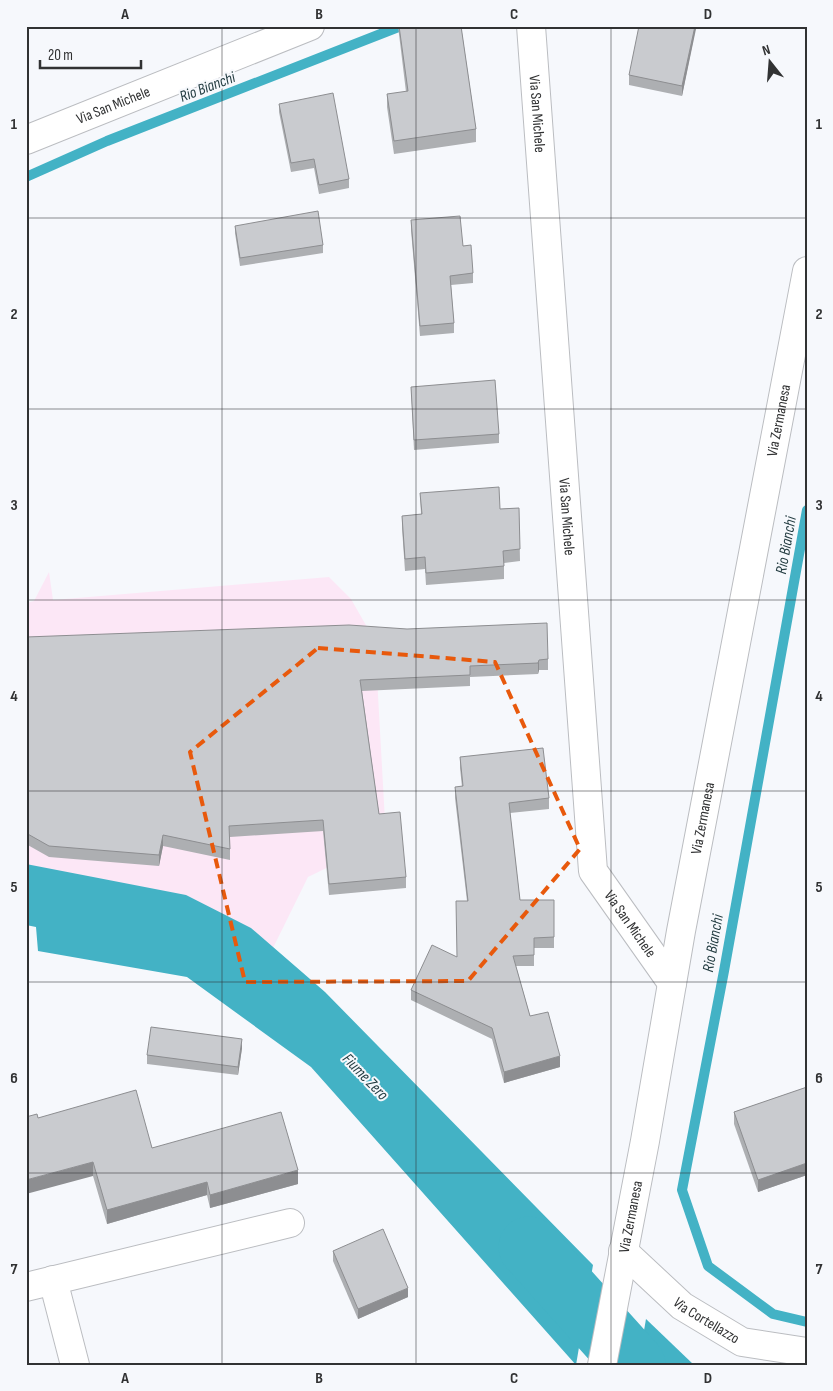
<svg xmlns="http://www.w3.org/2000/svg" width="833" height="1391" font-family="'Sofia Sans Condensed',sans-serif">
<style>
.industrial{fill:#fce7f6}
.water{fill:#43b2c5}
.lines{fill:none;stroke-linecap:round;stroke-linejoin:round}
.stream{stroke:#43b2c5;stroke-width:10}
.river{stroke:#43b2c5;stroke-width:61}
.minor-casing{stroke:#bbbdc1;stroke-width:30}
.major-casing{stroke:#bbbdc1;stroke-width:30}
.minor{stroke:#fff;stroke-width:28}
.major{stroke:#fff;stroke-width:28}
.wall{fill:#adafb2}
.shaded-wall{fill:#8d8e91}
.building{fill:#c9cbcf;stroke:#8d8e91}
.marked{fill:none;stroke:#e8590c;stroke-width:4;stroke-dasharray:10 6;stroke-linejoin:round}
.grid{fill:none;stroke:#313233;stroke-width:1;stroke-opacity:0.55}
.labels{text-anchor:middle;stroke-width:4;stroke-linejoin:round;paint-order:stroke}
.street-label{font-size:15px;fill:#313233;stroke:#f6f8fc}
.water-label{font-size:16px;font-style:italic;fill:#243d42;stroke:#f6f8fc}
.neatline{fill:none;stroke:#313233;stroke-width:2}
.grid-label{font-size:16px;text-anchor:middle;font-weight:bold;fill:#313233}
</style>
<rect width="100%" height="100%" fill="#f6f8fc"/>
<path class="industrial" d="M49,572L53,600L329,577L351,599L375,641L386,839L308,877L273,948L251,928L26,864V603L34,601Z"/>
<g class="water">
<path d="M26,864L186,895L251,928L325,992L593,1265L576,1365L311,1067L187,977L38,951L36,927L26,925Z"/>
<path d="M646,1319L694,1365H638Z"/>
</g>
<g class="lines">
<g class="stream">
<path d="M26,177L107,141L401,26"/>
<path d="M807,510L724,971L682,1190L708,1266L773,1314L807,1322"/>
</g>
<path class="river" d="M529,1247L635,1365"/>
<g class="minor-casing">
<g id="minor">
<path id="s1" d="M531,26L593,871L672,983"/>
<path id="s2" d="M26,140L310,26"/>
<path id="s3" d="M623,1251L682,1306L742,1342L807,1352"/>
<path d="M53,1280L75,1365"/>
<path d="M26,1287L290,1223"/>
</g>
</g>
<g class="major-casing">
<g id="major">
<path id="s4" d="M602,1365L645,1141L681,931L807,271"/>
</g>
</g>
<use href="#minor" class="minor"/>
<use href="#major" class="major"/>
</g>
<g class="wall">
<path d="M398,26H461L476,129V142L394,154L387,107V94L406,92Z"/>
<path d="M696,26L682,96L629,85V75Z"/>
<path d="M279,104L349,179V188L319,194L314,168L291,172L279,112Z"/>
<path d="M411,220L463,246L473,273V283L451,285L454,323V333L420,336L411,230Z"/>
<path d="M235,226L323,245V253L240,266L235,233Z"/>
<path d="M411,387L499,434V443L414,450Z"/>
<path d="M420,493L500,509L519,508L520,561L504,563V579L426,585L425,569L405,571L402,528V516L421,514Z"/>
<path d="M26,637L548,659V670H539L538,674L470,677V686L362,691L379,814L406,877V888L329,895L323,831L230,837V860L163,846L159,866L49,857L26,844Z"/>
<path d="M460,757L549,798V809L510,813L520,900H554V948H534V966H516L530,1016L560,1067L504,1083L492,1039L411,1000V990L457,957L467,901L455,798V787H462L460,768Z"/>
<path d="M242,1048L238,1075L147,1064V1055Z"/>
<path d="M807,1087V1175L758,1192L734,1124V1112Z"/>
<path d="M38,1118L152,1148L298,1184L210,1208L207,1195L107,1224L93,1176Z"/>
<path d="M333,1251L408,1297L358,1319L333,1261Z"/>
</g>
<g class="shaded-wall">
<path d="M695,26H696V29L682,96V86Z"/>
<path d="M539,660V670L538,674V663Z"/>
<path d="M163,835V846L159,866V855Z"/>
<path d="M242,1039V1048L238,1075V1067Z"/>
<path d="M560,1056V1067L504,1083V1072Z"/>
<path d="M93,1162V1176L26,1194V1180Z"/>
<path d="M807,1163V1175L758,1192V1180Z"/>
<path d="M298,1170V1184L210,1208V1195Z"/>
<path d="M207,1182V1195L107,1224V1210Z"/>
<path d="M408,1288V1297L358,1319V1309Z"/>
</g>
<g class="building">
<path d="M399,26H461L476,129L394,141L387,94L408,91Z"/>
<path d="M639,26H695L682,86L629,75Z"/>
<path d="M333,93L349,179L319,185L314,159L291,163L279,104Z"/>
<path d="M318,211L323,245L240,258L235,226Z"/>
<path d="M460,216L463,246L471,245L473,273L450,276L454,323L420,326L411,220Z"/>
<path d="M495,380L499,434L414,440L411,387Z"/>
<path d="M499,487L500,509L519,508L520,549L503,551L504,566L426,573L425,557L405,559L402,516L422,514L420,493Z"/>
<path d="M547,623L548,659L539,660L538,663L470,666V675L360,680L379,814L400,812L406,877L329,884L323,820L229,826L230,849L163,835L159,855L49,846L26,833V637L349,625L407,629Z"/>
<path d="M543,748L549,798L509,803L520,900H554V937L534,938V955L513,956L530,1016L548,1012L560,1056L504,1072L492,1028L411,990L432,945L457,957L456,901H468L455,787L463,786L460,757Z"/>
<path d="M151,1027L242,1039L238,1067L147,1055Z"/>
<path d="M807,1087V1163L758,1180L734,1112Z"/>
<path d="M136,1090L152,1148L281,1112L298,1170L210,1195L207,1182L107,1210L93,1162L26,1180V1117L37,1114L38,1118Z"/>
<path d="M383,1229L408,1288L358,1309L333,1251Z"/>
</g>
<path class="marked" d="M318,648L495,662L580,849L468,981L245,982L190,752Z"/>
<path class="grid" d="M222,26V1365M416,26V1365M611,26V1365M26,218H807M26,409H807M26,600H807M26,791H807M26,982H807M26,1173H807"/>
<g class="labels">
<g class="street-label">
<text dy="5" stroke="none"><textPath href="#s2" startOffset="94">Via San Michele</textPath></text>
<text dy="5" stroke="none"><textPath href="#s1" startOffset="88">Via San Michele</textPath></text>
<text dy="5" stroke="none"><textPath href="#s4" startOffset="961">Via Zermanesa</textPath></text>
<text dy="5" stroke="none"><textPath href="#s1" startOffset="492">Via San Michele</textPath></text>
<text dy="5" stroke="none"><textPath href="#s4" startOffset="556">Via Zermanesa</textPath></text>
<text dy="5" stroke="none"><textPath href="#s1" startOffset="912">Via San Michele</textPath></text>
<text dy="5" stroke="none"><textPath href="#s4" startOffset="151">Via Zermanesa</textPath></text>
<text dy="5" stroke="none"><textPath href="#s3" startOffset="109">Via Cortellazzo</textPath></text>
</g>
<g class="water-label">
<text transform="translate(207 86) rotate(-21)" y="6">Rio Bianchi</text>
<text transform="translate(785 545) rotate(-80)" y="6">Rio Bianchi</text>
<text transform="translate(712 943) rotate(-80)" y="6">Rio Bianchi</text>
<text transform="translate(366 1076) rotate(46)" y="6">Fiume Zero</text>
</g>
</g>
<rect width="833" height="1391" fill="none" stroke="#f6f8fc" stroke-width="55"/>
<g transform="translate(770 62) rotate(343)" stroke="#f6f8fc" stroke-width="4" paint-order="stroke">
<path d="M0-4L9 19L0 12L-9 19Z" fill="#313233"/>
<text y="-8" font-size="14" font-weight="bold" text-anchor="middle" fill="#313233">N</text>
</g>
<path d="M40 60v8h101v-8" fill="none" stroke="#313233" stroke-width="2.5"/>
<text x="48" y="60" font-size="15" fill="#313233" stroke="#f6f8fc" stroke-width="4" paint-order="stroke">20 m</text>
<rect x="28" y="28" width="778" height="1336" class="neatline"/>
<g class="grid-label">
<text x="125" y="19">A</text>
<text x="319" y="19">B</text>
<text x="514" y="19">C</text>
<text x="708" y="19">D</text>
<text x="14" y="129">1</text>
<text x="819" y="129">1</text>
<text x="14" y="319">2</text>
<text x="819" y="319">2</text>
<text x="14" y="510">3</text>
<text x="819" y="510">3</text>
<text x="14" y="701">4</text>
<text x="819" y="701">4</text>
<text x="14" y="892">5</text>
<text x="819" y="892">5</text>
<text x="14" y="1083">6</text>
<text x="819" y="1083">6</text>
<text x="14" y="1274">7</text>
<text x="819" y="1274">7</text>
<text x="125" y="1383">A</text>
<text x="319" y="1383">B</text>
<text x="514" y="1383">C</text>
<text x="708" y="1383">D</text>
</g>
</svg>
